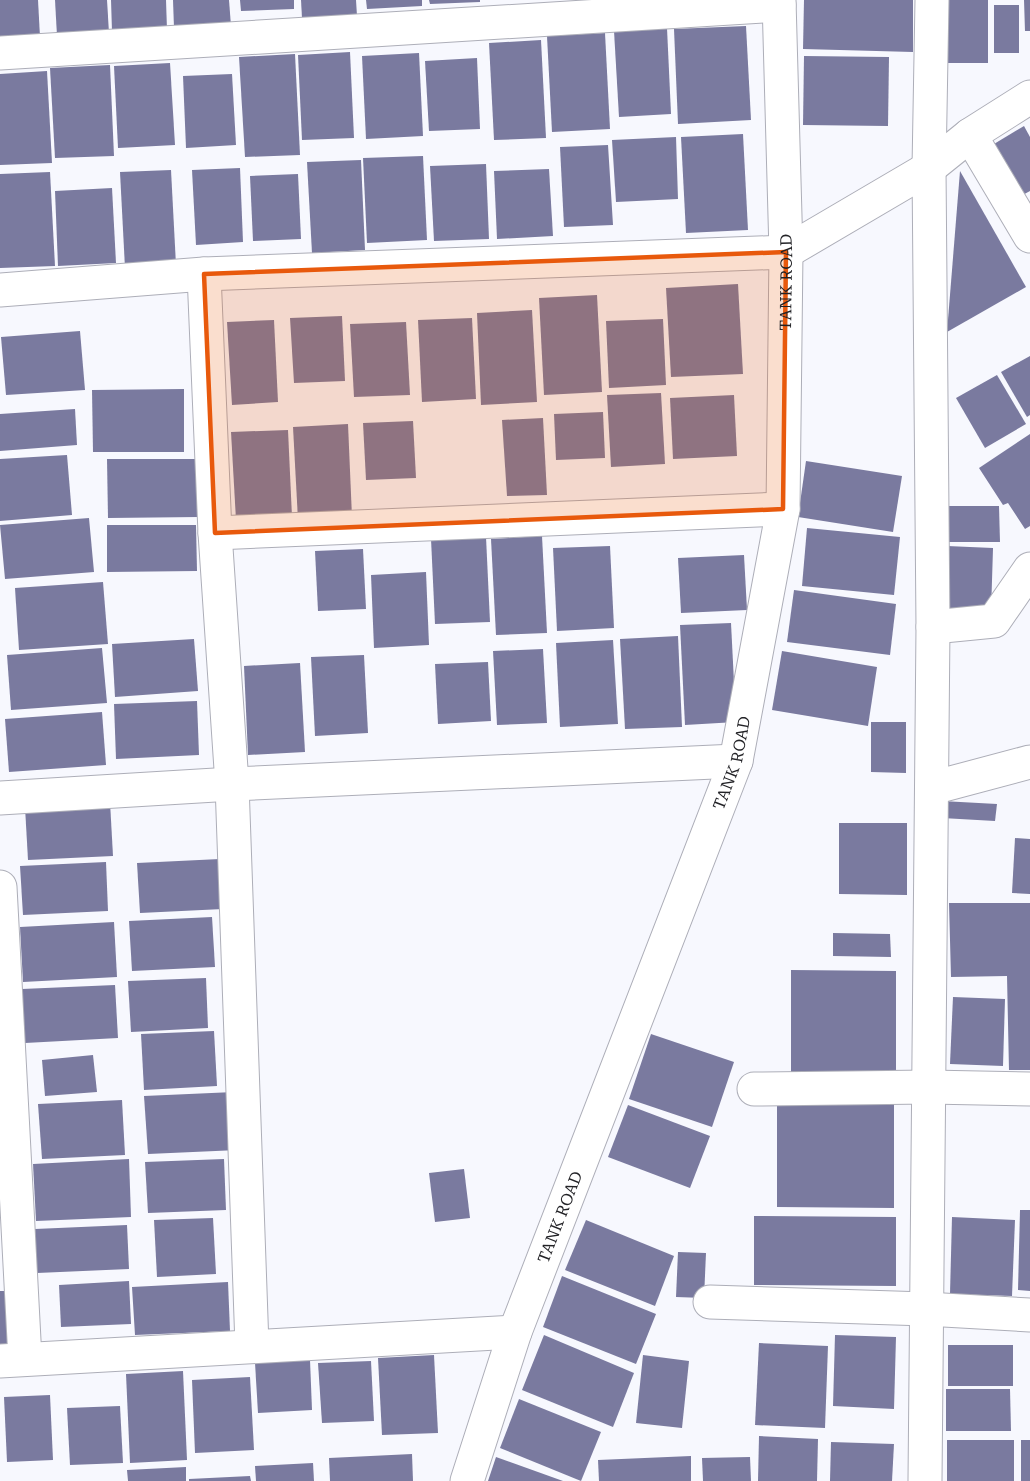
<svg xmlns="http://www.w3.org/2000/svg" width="1030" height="1481" font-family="'Roboto Serif',serif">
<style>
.building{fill:#7a7a9f}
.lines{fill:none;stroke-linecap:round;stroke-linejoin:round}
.minor-casing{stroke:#adaeb8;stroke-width:35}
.minor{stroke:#fff;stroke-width:33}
.marked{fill:#e8590c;fill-opacity:0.2;stroke:#e8590c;stroke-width:4.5;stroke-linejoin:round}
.labels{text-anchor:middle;stroke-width:5;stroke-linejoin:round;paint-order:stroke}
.street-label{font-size:16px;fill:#232327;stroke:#fff}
</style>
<rect width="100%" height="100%" fill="#f7f8fe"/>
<g class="building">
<path d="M0,0H38L40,37L0,39Z"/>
<path d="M55,0H107L109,33L57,36Z"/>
<path d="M111,0H166L167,30L112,32Z"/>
<path d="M173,0H229L231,26L174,28Z"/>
<path d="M240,0H294V9L241,11Z"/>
<path d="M301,0H356L357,16L302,18Z"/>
<path d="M366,0H422V6L367,9Z"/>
<path d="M429,0H480V2L430,4Z"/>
<path d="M804,0H913V52L803,49Z"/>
<rect x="945" y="0" width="43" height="63"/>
<path d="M1024,0H1030V31H1025Z"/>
<rect x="994" y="5" width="25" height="48"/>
<path d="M746,26L751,120L678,124L674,29Z"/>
<path d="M667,28L671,114L619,117L614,31Z"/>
<path d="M605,33L610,129L552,132L547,36Z"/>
<path d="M541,40L546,138L494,140L489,43Z"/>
<path d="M350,52L354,138L302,140L298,55Z"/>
<path d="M419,53L423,136L366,139L362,56Z"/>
<path d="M295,54L300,155L245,157L239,57Z"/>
<path d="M804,56L889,57L888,126L803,125Z"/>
<path d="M477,58L480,129L429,131L425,61Z"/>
<path d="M170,63L175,145L118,148L114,66Z"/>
<path d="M110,65L114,156L55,158L50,68Z"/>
<path d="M47,71L52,163L0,165V74Z"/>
<path d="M232,74L236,145L186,148L183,76Z"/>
<path d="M1024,126L1030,137V191L1019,197L989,147Z"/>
<path d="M743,134L748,230L686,233L681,137Z"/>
<path d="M676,137L678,199L616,202L612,140Z"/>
<path d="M608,145L613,225L564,227L560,147Z"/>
<path d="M423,156L427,240L367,243L363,158Z"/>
<path d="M361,160L365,250L312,253L307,162Z"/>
<path d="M486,164L489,239L434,241L430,166Z"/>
<path d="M240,168L243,242L196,245L192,170Z"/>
<path d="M549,169L553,236L497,239L494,171Z"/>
<path d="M171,170L176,265L125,268L120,172Z"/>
<path d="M960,171L1026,287L947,332Z"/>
<path d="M50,172L55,266L0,268V174Z"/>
<path d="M298,174L301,239L253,241L250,176Z"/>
<path d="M112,188L116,263L58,266L55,191Z"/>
<path d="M738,284L743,374L671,377L666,288Z"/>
<path d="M597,295L602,392L544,395L539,298Z"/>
<path d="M532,310L537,402L481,405L477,313Z"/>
<path d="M342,316L345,381L294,383L290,318Z"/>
<path d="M472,318L476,399L422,402L418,320Z"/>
<path d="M663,319L666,385L609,388L606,321Z"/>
<path d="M274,320L278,402L232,405L227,322Z"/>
<path d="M406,322L410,395L354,397L350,324Z"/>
<path d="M80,331L85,390L6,395L1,337Z"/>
<path d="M1030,356V415L1027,417L1001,372Z"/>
<path d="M997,375L1026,424L985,448L956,398Z"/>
<path d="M184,389V452H93L92,390Z"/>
<path d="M661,393L665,464L611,467L607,395Z"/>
<path d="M734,395L737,456L673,459L670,398Z"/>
<path d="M75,409L77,445L0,451V414Z"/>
<path d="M603,412L605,458L556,460L554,414Z"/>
<path d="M543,418L547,495L507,496L502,420Z"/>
<path d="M413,421L416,478L366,480L363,423Z"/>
<path d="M348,424L352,517L298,520L293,427Z"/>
<path d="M288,430L292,517L236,520L231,432Z"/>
<path d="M1030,434V526L1025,529L1008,503L1003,505L979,468Z"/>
<path d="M67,455L72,515L0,521V459Z"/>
<path d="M107,459H198L199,517L108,518Z"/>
<path d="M806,461L902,476L893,532L798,517Z"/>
<path d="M947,506H999L1000,542H948Z"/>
<path d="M89,518L94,572L5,579L0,525Z"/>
<path d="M107,525H196L197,571L107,572Z"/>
<path d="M807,528L900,537L894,595L802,586Z"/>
<path d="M542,536L547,633L496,635L491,539Z"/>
<path d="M486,537L490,622L435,624L431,539Z"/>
<path d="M610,546L614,628L557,631L553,548Z"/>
<path d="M947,546L993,548L991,613L946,612Z"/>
<path d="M363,549L366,609L318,611L315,551Z"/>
<path d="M744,555L747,610L681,613L678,558Z"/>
<path d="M426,572L429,645L374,648L371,575Z"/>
<path d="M103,582L108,644L19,650L15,588Z"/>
<path d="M794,590L896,604L890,655L787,642Z"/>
<path d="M731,623L736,722L685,725L680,625Z"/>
<path d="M678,636L682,727L625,729L620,639Z"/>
<path d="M194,639L198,691L115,697L112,644Z"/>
<path d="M613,640L618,724L560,727L556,643Z"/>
<path d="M102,648L107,703L11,710L7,655Z"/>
<path d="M543,649L547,723L497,725L493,651Z"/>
<path d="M782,651L877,667L868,726L772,710Z"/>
<path d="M364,655L368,733L315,736L311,657Z"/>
<path d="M488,662L491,721L438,724L435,664Z"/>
<path d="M300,663L305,752L248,755L244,666Z"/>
<path d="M197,701L199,755L116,759L114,704Z"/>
<path d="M102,712L106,765L9,772L5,719Z"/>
<path d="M871,722H906V773L871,772Z"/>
<path d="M942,801L997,804L995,821L942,818Z"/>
<path d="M110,802L113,856L28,860L25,807Z"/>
<path d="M839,823H907V895L839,894Z"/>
<path d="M1015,838L1030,839V894L1012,893Z"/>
<path d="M220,859L223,909L140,913L137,863Z"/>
<path d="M106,862L108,911L23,915L20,866Z"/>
<path d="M949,903H1030V1070H1009L1007,976L951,977Z"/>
<path d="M212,917L215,967L132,971L129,921Z"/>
<path d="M114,922L117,977L23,982L20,927Z"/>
<path d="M833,933L890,934L891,957L833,956Z"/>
<path d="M791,970L896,971V1075L791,1074Z"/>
<path d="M206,978L208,1028L131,1032L128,981Z"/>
<path d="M115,985L118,1038L25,1043L22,989Z"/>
<path d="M953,997L1005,999L1003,1066L950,1064Z"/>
<path d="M214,1031L217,1086L144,1090L141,1034Z"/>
<path d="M651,1034L734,1062L712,1127L629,1099Z"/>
<path d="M93,1055L97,1092L45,1096L42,1060Z"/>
<path d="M234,1092L238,1150L148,1154L144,1096Z"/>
<path d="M777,1096L894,1097V1208L777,1207Z"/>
<path d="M122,1100L125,1155L42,1159L38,1104Z"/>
<path d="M628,1105L710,1136L690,1188L608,1157Z"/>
<path d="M129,1159L131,1217L36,1221L33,1164Z"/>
<path d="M224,1159L226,1210L148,1213L145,1162Z"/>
<path d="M464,1169L470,1218L435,1222L429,1173Z"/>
<path d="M1020,1210H1030V1291L1018,1290Z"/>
<path d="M754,1216L896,1217V1286L754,1285Z"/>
<path d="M952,1217L1015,1220L1012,1296L950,1294Z"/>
<path d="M213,1218L216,1274L157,1277L154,1220Z"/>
<path d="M586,1220L674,1256L655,1306L565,1270Z"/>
<path d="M127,1225L129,1269L37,1273L35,1229Z"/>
<path d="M678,1252L706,1253L704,1298L676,1297Z"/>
<path d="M562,1276L656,1314L636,1364L543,1327Z"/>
<path d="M129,1281L131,1324L61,1327L59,1285Z"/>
<path d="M228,1282L230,1331L135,1335L132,1287Z"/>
<path d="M0,1291H8L10,1346H0Z"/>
<path d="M544,1335L634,1373L613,1427L522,1390Z"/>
<path d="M835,1335L896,1337L894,1409L833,1406Z"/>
<path d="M759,1343L828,1346L825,1428L755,1425Z"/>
<rect x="948" y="1345" width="65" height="41"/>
<path d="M434,1355L438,1433L382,1435L378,1358Z"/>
<path d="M643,1355L689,1361L682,1428L636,1423Z"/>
<path d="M310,1360L312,1410L258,1413L255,1363Z"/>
<path d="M371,1361L374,1421L322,1423L318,1363Z"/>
<path d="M183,1371L187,1460L130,1463L126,1374Z"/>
<path d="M250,1377L254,1450L195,1453L192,1380Z"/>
<path d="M946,1389H1010L1011,1431H946Z"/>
<path d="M50,1395L53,1460L7,1462L4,1397Z"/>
<path d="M519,1399L601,1432L581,1481L500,1448Z"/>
<path d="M120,1406L123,1463L70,1465L67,1408Z"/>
<path d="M759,1436L818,1439L817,1481H758Z"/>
<rect x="947" y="1440" width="67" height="41"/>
<rect x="1021" y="1440" width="9" height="41"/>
<path d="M831,1442L894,1444L892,1481H830Z"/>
<path d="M412,1454L413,1481H330L329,1458Z"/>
<path d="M691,1456V1481H599L598,1460Z"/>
<path d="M496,1457L563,1481H488Z"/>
<path d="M750,1457L751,1481H703L702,1458Z"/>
<path d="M313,1463L314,1481H256L255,1466Z"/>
<path d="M186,1467V1481H128L127,1470Z"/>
<path d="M250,1476L251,1481H189V1479Z"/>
</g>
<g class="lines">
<g class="minor-casing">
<g id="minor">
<path d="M0,53L779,5"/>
<path d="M970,135L1030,236"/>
<path d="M204,274L215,533L232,784L252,1346"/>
<path d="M0,290L204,274L786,252L929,168L970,135L1030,97"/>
<path d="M215,533L783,509"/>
<path d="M933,627L994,621L1030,569"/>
<path d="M932,788L1030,762"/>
<path d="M0,798L232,784L736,761"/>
<path d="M0,887L25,1359"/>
<path d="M754,1089L929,1087L1030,1089"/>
<path d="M710,1302L926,1309L1030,1315"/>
<path d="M0,1361L515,1332"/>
<path id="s1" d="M467,1481L515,1332L736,761L783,509L786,252L779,0"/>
<path d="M925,1481L933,627L929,168L932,0"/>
</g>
</g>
<use href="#minor" class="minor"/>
</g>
<path class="marked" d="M786,252L783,509L215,533L204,274Z"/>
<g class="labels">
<g class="street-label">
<text dy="6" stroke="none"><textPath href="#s1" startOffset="1252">TANK ROAD</textPath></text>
<text dy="6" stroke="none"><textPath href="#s1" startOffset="766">TANK ROAD</textPath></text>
<text dy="6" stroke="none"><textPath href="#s1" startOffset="280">TANK ROAD</textPath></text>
</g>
</g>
</svg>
